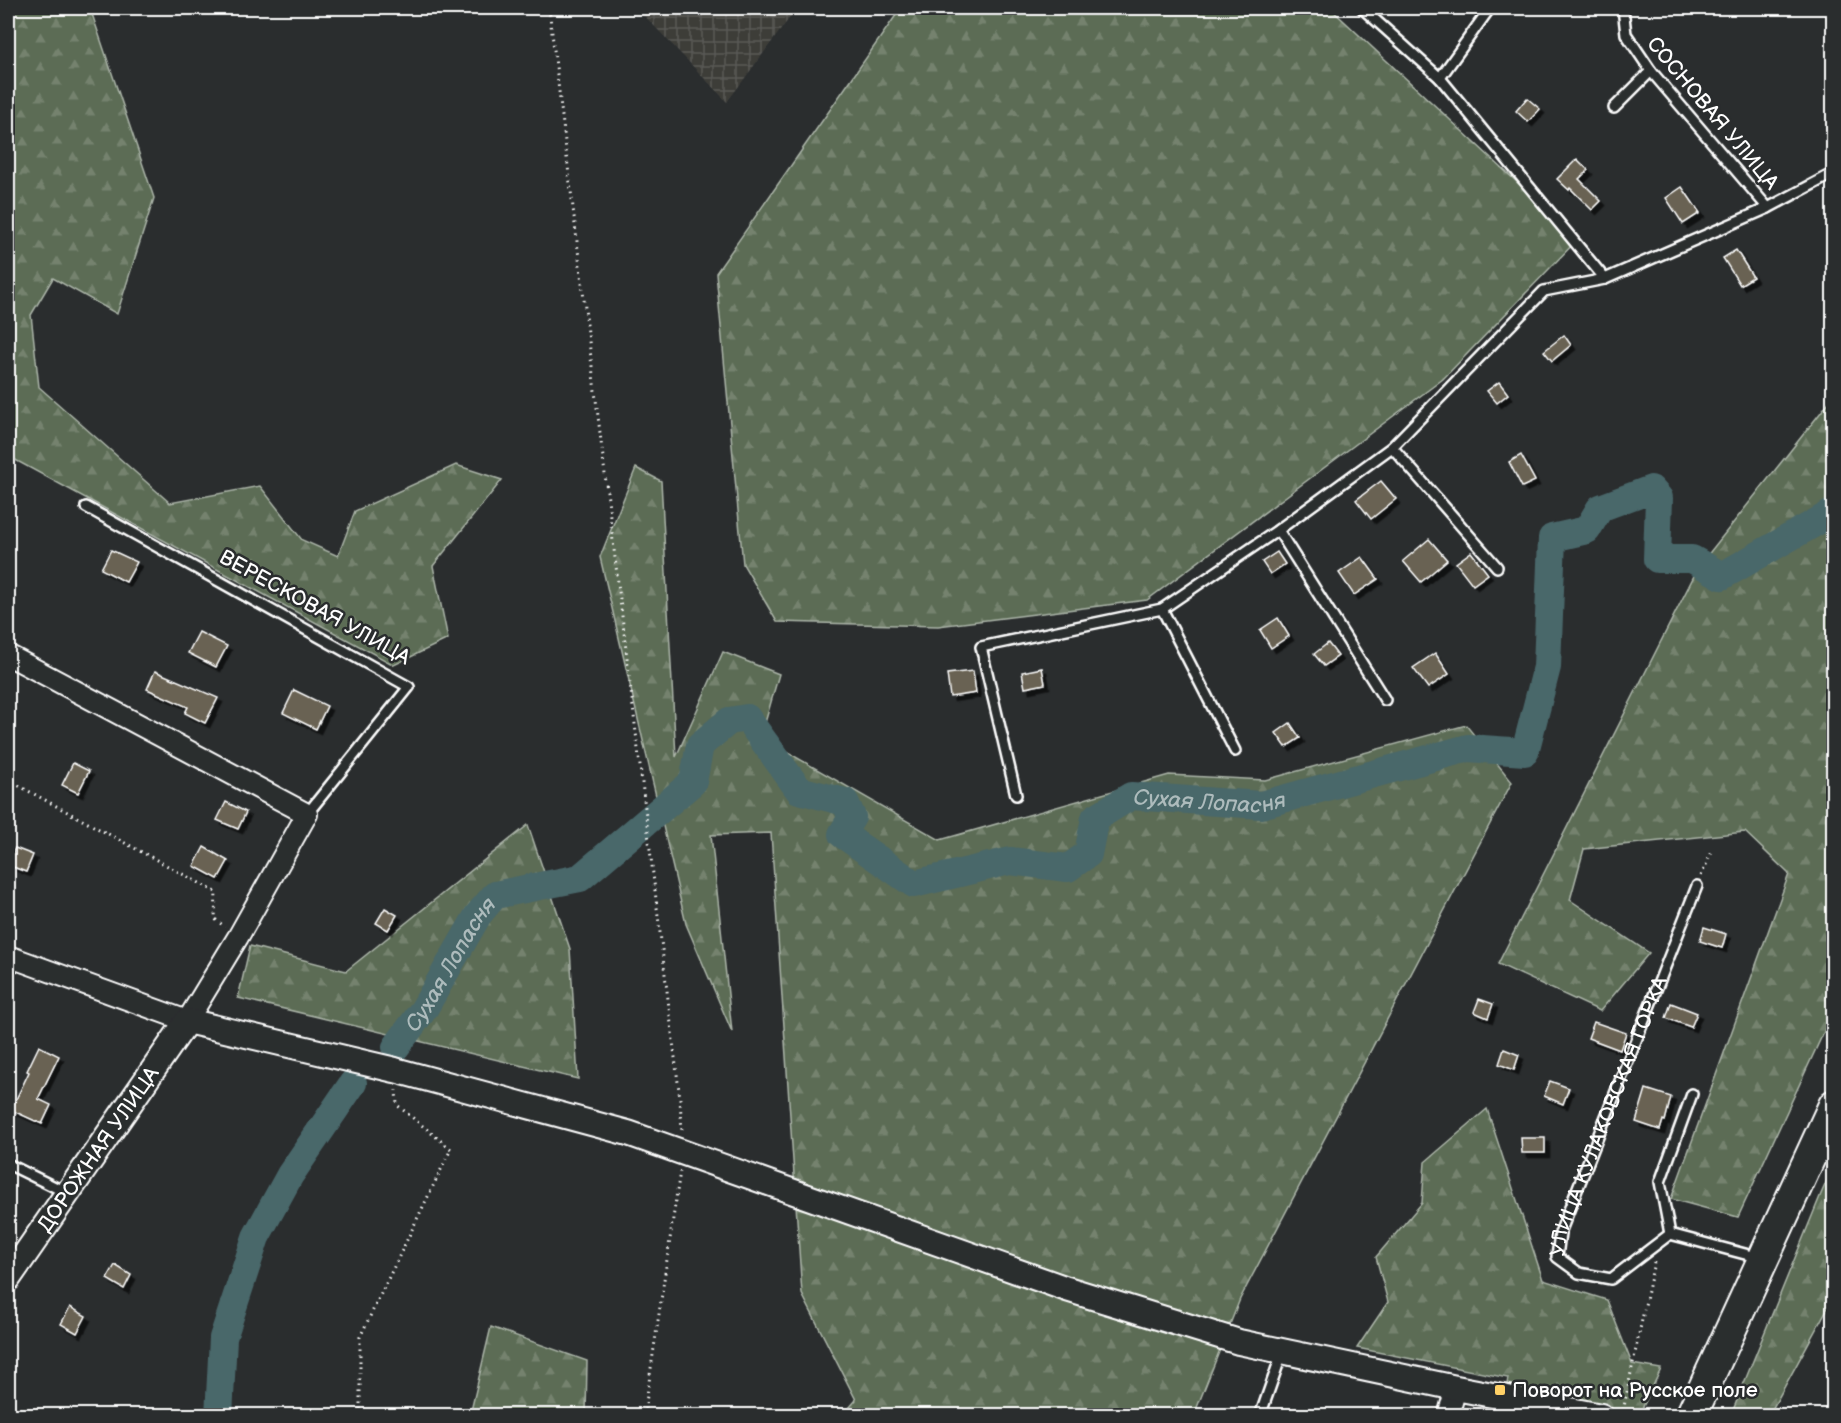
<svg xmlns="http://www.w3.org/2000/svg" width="1841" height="1423" font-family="'Balsamiq Sans',sans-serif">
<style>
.industrial{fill:url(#industrial-grid)}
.forest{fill:url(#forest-firs);stroke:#adb6aa;stroke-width:1.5}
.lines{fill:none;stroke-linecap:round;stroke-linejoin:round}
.river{stroke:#49676b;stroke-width:28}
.building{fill:#696252;stroke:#fff;stroke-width:1.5;filter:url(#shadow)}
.service-casing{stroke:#fff;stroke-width:14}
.minor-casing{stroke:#fff;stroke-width:24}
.tertiary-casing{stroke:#fff;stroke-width:28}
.primary-casing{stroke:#fff;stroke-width:34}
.path{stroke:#fff;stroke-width:3;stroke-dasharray:1.5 4.5;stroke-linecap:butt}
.service{stroke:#2a2d2e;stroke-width:9}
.minor{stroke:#2a2d2e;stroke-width:20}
.tertiary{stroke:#2a2d2e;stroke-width:24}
.primary{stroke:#2a2d2e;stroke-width:30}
.poi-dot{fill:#ffd166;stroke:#2a2d2e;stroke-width:2}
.labels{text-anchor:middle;stroke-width:5;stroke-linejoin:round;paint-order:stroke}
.street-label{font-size:21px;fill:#fff;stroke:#2a2d2e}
.poi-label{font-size:21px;fill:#fff;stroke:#2a2d2e;text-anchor:start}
.water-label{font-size:22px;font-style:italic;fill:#adbbbc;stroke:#2a2d2e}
</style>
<defs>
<pattern id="industrial-grid" width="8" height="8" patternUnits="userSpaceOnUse" patternTransform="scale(1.5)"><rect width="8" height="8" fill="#3d3d39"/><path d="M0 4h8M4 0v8" fill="none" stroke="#5a5a57"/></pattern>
<pattern id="forest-firs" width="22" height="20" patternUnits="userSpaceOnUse" patternTransform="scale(1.5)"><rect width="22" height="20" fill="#5b6c55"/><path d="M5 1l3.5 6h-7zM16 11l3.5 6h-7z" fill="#74826e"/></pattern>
<filter id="shadow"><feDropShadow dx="4.5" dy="4.5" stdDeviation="0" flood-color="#0009"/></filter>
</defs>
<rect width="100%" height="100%" fill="#2a2d2e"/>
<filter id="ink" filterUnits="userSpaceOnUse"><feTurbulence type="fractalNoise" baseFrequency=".0167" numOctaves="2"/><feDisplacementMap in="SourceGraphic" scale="12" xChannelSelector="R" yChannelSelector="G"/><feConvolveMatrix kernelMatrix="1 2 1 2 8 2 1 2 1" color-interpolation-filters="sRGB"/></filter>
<g filter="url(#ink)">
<path class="industrial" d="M637,8H797L727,102Z"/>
<g class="forest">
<path d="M17,8H90L154,198L117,314L53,278L31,315L39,387L170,503L260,486L302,540L338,556L355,511L456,465L502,480L433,566L448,639L394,665L8,456V21Z"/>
<path d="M901,8H1330L1578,239L1443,379L1147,600L938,626L777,622L743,564L716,273Z"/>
<path d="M1833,397V1012L1738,1217L1671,1199L1789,874L1745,832L1584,849L1570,900L1649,953L1600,1011L1498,964L1699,566Z"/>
<path d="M636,468L661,481L676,757L723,652L779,674L761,737L940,840L1169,775L1265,780L1466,725L1512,782L1240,1299L1194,1415H843L856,1400L802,1294L771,833L711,835L732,1032L686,924L600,557Z"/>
<path d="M528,825L570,949L578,1079L238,998L250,946L346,971Z"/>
<path d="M1487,1109L1543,1280L1607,1300L1632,1364L1661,1369L1639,1415H1502L1508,1378L1357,1348L1388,1302L1376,1257L1422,1203L1425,1162Z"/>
<path d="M1833,1167V1298L1769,1415H1731L1821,1194Z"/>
<path d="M491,1327L587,1361L586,1415H470Z"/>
</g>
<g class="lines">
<g class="river">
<path id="s1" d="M396,1047L424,1009L478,915L495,895L580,878L693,782L700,745L729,721L747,718L799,790L845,802L852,817L842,834L914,884L1010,861L1068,868L1088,854L1095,818L1131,796L1261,805L1468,748L1525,752L1547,667L1552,538L1587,530L1600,508L1651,489L1659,498L1657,559H1692L1722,576L1834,512"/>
<path d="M219,1416L223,1338L256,1237L290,1175L353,1083"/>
</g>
</g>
<g class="building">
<path d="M1527,98L1540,109L1528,122L1516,111Z"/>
<path d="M1577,159L1588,170L1579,179L1601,201L1592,210L1570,188L1569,190L1557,179Z"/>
<path d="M1682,187L1700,213L1683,224L1666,198Z"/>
<path d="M1736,250L1753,277L1740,285L1723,258Z"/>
<path d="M1564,335L1571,345L1552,361L1544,351Z"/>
<path d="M1499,382L1508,394L1497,403L1487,391Z"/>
<path d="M1521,455L1535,481L1522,487L1509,462Z"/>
<path d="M1381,481L1396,499L1371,519L1356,500Z"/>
<path d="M1429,539L1447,560L1421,582L1403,561Z"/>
<path d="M111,550L137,562L126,582L101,569Z"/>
<path d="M1277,552L1285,564L1270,574L1262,562Z"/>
<path d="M1471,552L1488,574L1473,585L1456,563Z"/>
<path d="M1362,557L1378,579L1354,595L1339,573Z"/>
<path d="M1278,618L1289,636L1271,648L1260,630Z"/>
<path d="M199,632L227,646L216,667L188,653Z"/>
<path d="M1328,643L1338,656L1324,666L1314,654Z"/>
<path d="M1435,653L1449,674L1428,688L1413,668Z"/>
<path d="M1042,668L1045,684L1025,688L1022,672Z"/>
<path d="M155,671L218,698L205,723L185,713L188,707L147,689Z"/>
<path d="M973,671L976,693L950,697L947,674Z"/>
<path d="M294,690L327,706L316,729L283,713Z"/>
<path d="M1290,723L1300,738L1286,747L1276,733Z"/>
<path d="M73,763L89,771L78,793L62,785Z"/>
<path d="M226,802L246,812L238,829L217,820Z"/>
<path d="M204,847L228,861L218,879L194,866Z"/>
<path d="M15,848L33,855L26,872L8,865Z"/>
<path d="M385,908L397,915L388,930L376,923Z"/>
<path d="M1704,927L1726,934L1722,948L1700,941Z"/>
<path d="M1479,999L1493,1004L1488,1018L1474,1012Z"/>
<path d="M1671,1003L1697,1013L1691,1027L1666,1018Z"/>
<path d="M1594,1022L1626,1033L1620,1050L1588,1038Z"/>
<path d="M39,1046L59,1056L38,1099L51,1105L42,1124L11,1110L29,1072L27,1071Z"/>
<path d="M1504,1049L1519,1055L1514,1070L1499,1064Z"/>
<path d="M1550,1081L1569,1088L1563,1104L1544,1096Z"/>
<path d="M1646,1089L1671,1097L1665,1121L1663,1120L1660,1130L1636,1122Z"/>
<path d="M1521,1138H1545V1153H1522Z"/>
<path d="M115,1265L131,1275L124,1289L107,1279Z"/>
<path d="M70,1307L86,1316L77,1333L61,1324Z"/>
</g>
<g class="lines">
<g class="service-casing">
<g id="service">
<path d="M1362,8L1440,78L1605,279"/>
<path d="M1623,8L1626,34L1651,71L1768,208"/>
<path d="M1440,78L1490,8"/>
<path d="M1614,108L1651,71"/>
<path d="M1392,447L1497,567"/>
<path d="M86,507L409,687L307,814"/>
<path d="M1278,530L1385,700"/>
<path d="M1162,609L1235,751"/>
<path d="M1016,795L981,647L1162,609L1278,530L1392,447L1544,291L1605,279L1768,208L1834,173"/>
<path d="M8,1164L67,1193"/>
<path id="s2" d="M1670,1234L1611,1279L1579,1273L1557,1257L1560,1233L1697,886"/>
<path d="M1670,1234L1660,1182L1692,1094"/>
<path d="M1670,1234L1760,1258"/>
<path d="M1260,1416L1282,1353"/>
</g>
</g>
<g class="minor-casing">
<g id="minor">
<path d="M8,655L307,814L238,937L187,1021L8,956"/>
<path d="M1448,1416L1456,1388"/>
</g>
</g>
<g class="tertiary-casing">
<g id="tertiary">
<path id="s3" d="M8,1279L187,1021L395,1070L628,1133L1067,1289L1239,1342L1456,1388L1601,1416"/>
</g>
</g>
<g class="primary-casing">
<path id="primary" d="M1691,1416L1834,1105"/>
</g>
<g class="path">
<path d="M549,8L680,1099L682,1132"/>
<path d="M8,780L216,892L215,919L225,927"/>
<path d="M1701,876L1713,849"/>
<path d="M360,1416V1337L451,1149L397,1105L396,1090"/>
<path d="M644,1416L680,1171"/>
<path d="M1622,1416L1654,1262"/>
</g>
<use href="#service" class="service"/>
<use href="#minor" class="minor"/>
<use href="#tertiary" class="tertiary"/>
<use href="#primary" class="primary"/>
</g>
</g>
<rect class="poi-dot" x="1494" y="1384" width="12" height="12" rx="3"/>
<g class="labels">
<g class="street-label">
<text transform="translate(1713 113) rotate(50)" y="7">СОСНОВАЯ УЛИЦА</text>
<text transform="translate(315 607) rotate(29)" y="7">ВЕРЕСКОВАЯ УЛИЦА</text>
<text dy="7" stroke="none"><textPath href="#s2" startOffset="284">УЛИЦА КУЛАКОВСКАЯ ГОРКА</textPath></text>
<text dy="7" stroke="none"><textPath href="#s3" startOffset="158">ДОРОЖНАЯ УЛИЦА</textPath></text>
</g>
<g class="poi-label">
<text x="1512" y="1397">Поворот на Русское поле</text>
</g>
<g class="water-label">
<text dy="8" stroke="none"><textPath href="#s1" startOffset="1110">Сухая Лопасня</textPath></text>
<text dy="8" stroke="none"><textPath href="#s1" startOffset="99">Сухая Лопасня</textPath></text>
</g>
</g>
<rect width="1841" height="1423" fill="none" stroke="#2a2d2e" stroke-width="30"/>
<rect x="15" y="15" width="1811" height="1393" fill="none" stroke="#fff" stroke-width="2" filter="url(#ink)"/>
</svg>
